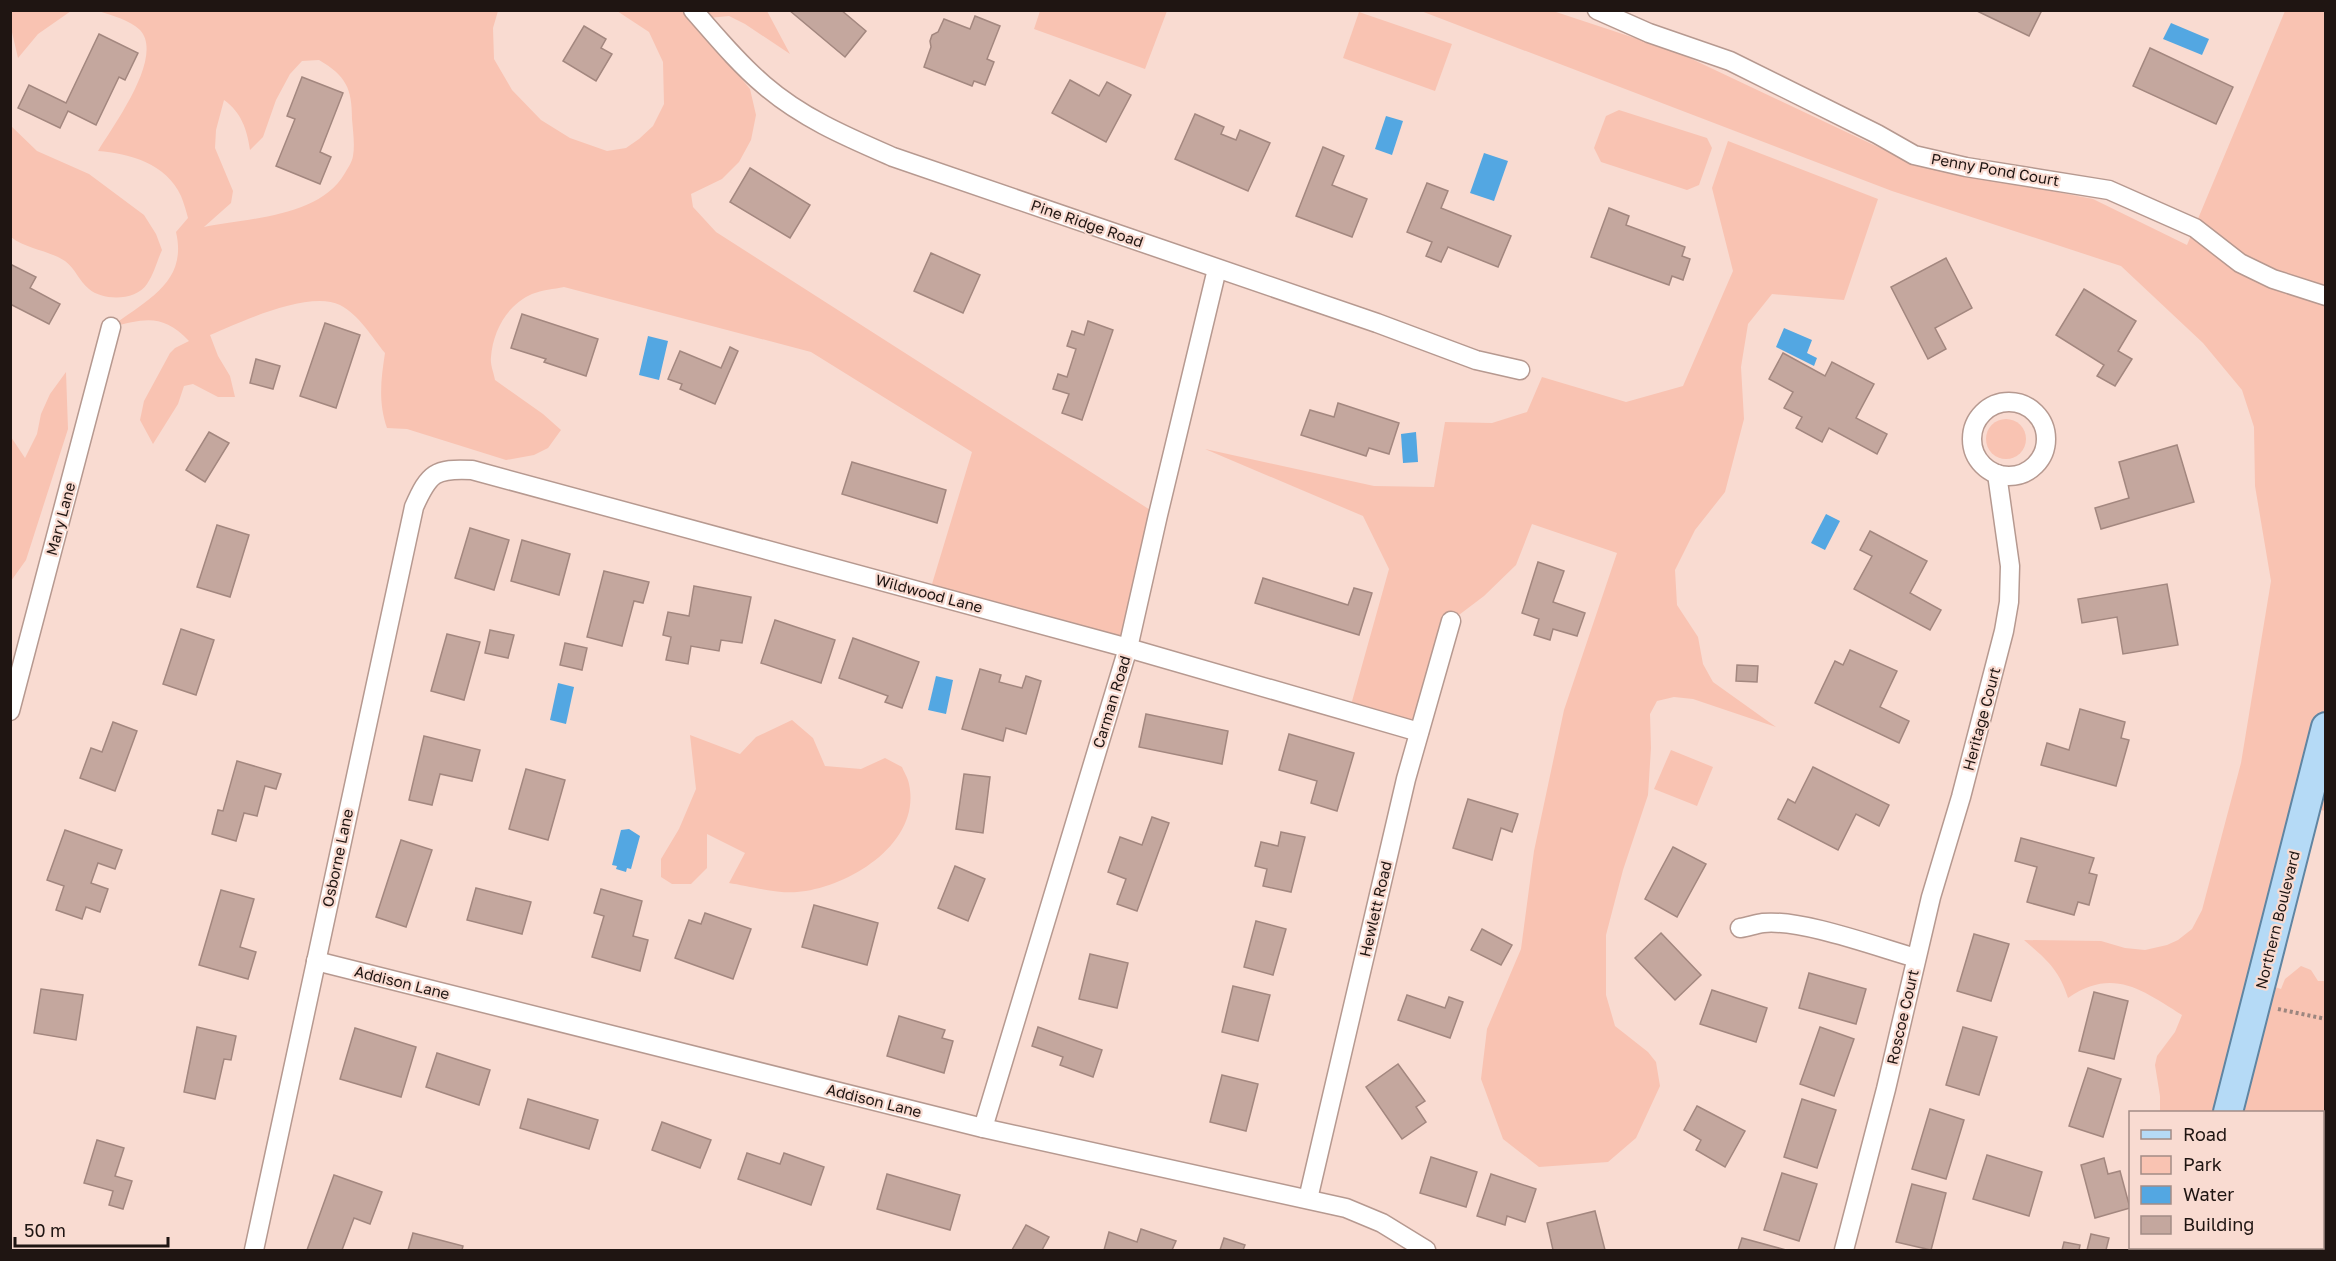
<svg xmlns="http://www.w3.org/2000/svg" width="2336" height="1261" font-family="'Golos Text',sans-serif">
<style>
.green{fill:#f9c3b2;fill-rule:evenodd}
.water{fill:#53a7e2}
.building{fill:#c4a79e;stroke:#a3877f;stroke-width:1.5}
.lines{fill:none;stroke-linecap:round;stroke-linejoin:round}
.street-casing{stroke:#b69990;stroke-width:21}
.primary-casing{stroke:#6085a2;stroke-width:32}
.path{stroke:#9c867f;stroke-width:4;stroke-dasharray:3 3;stroke-linecap:butt}
.street{stroke:#fff;stroke-width:18}
.primary{stroke:#b5daf6;stroke-width:28}
.labels{text-anchor:middle;stroke-width:4.5;stroke-linejoin:round;paint-order:stroke}
.street-label{font-size:15px;fill:#1f1512;stroke:#f9dbd1}
</style>
<rect width="100%" height="100%" fill="#f9dbd1"/>
<g class="green">
<path d="M10,11L11,10L71,11L38,34L18,58L11,28Z"/>
<path d="M98,11H498L493,28L494,59L512,90L541,120L570,138L607,151L626,148L639,139L653,126L664,104L663,62L649,32L617,11H767L790,54L745,24L729,16L688,20L724,57L750,89L756,115L751,140L739,162L722,179L691,194L693,207L716,232L1158,515L1128,648L929,594L972,452L811,352L564,287C554,289 542,290 532,294C507,305 493,331 491,357C490,365 494,373 495,380L543,414L561,430L548,448L534,455L506,460L407,429L387,428C378,402 381,379 385,353C372,337 359,315 340,305C309,290 240,322 210,335L218,356L230,376L235,397H218L193,384L184,386L178,404L153,444L140,420L144,401L170,353L175,348L189,341C162,313 145,319 111,327C146,300 188,283 176,232L188,218C186,211 184,203 181,196C167,164 129,153 98,151C112,127 165,57 140,30C130,20 111,15 98,11ZM319,60C346,76 352,88 352,119C353,131 355,145 353,156C352,162 348,168 345,173C320,217 249,218 204,227L231,203L233,191L215,148L216,130L224,100C241,112 247,129 250,150L263,137L276,100L290,74L302,61Z"/>
<path d="M1040,11V10L1167,11L1145,69L1034,29Z"/>
<path d="M1421,11H1553L1677,52L1916,165L2093,199L2187,245L2285,11H2325V811L2306,806L2262,983L2281,989L2285,979L2301,966L2311,970L2318,981H2325V1155L2323,1156L2322,1112H2160V1096L2155,1065L2157,1056L2175,1032L2182,1015C2142,990 2113,967 2068,998C2059,969 2046,959 2024,940L2101,941L2125,948L2145,950L2167,945L2178,940L2192,929L2202,910L2241,763L2271,581L2255,486L2254,427L2242,390L2203,343L2121,266L1892,191Z"/>
<path d="M1359,12L1452,44L1435,91L1343,58Z"/>
<path d="M1619,110L1707,138L1712,148L1699,185L1687,190L1601,162L1594,148L1606,116Z"/>
<path d="M10,125L37,151L89,174L144,215L156,234L162,250C157,261 154,274 147,284C136,301 103,301 89,289C79,281 75,268 65,261C48,250 26,249 11,237Z"/>
<path d="M1728,141L1878,199L1844,300L1772,294L1748,324L1741,367L1744,419L1725,492L1695,530L1675,570L1677,605L1698,637L1703,664L1713,682L1776,727L1693,699L1674,697L1657,701L1650,714L1651,748L1648,795L1623,870L1606,935V995L1615,1026L1648,1052L1656,1062L1660,1086L1636,1138L1608,1162L1539,1167L1503,1139L1481,1079L1487,1029L1521,949L1534,851L1564,710L1617,553L1532,524L1516,565L1484,596L1451,621L1419,732L1349,712L1389,569L1363,516L1205,449L1374,486L1434,487L1445,422L1492,423L1527,412L1542,377L1626,402L1683,386L1733,271L1712,188Z"/>
<path d="M66,372L68,429L26,560L11,581V437L25,458L37,434L41,414L50,394Z"/>
<circle cx="2006" cy="439" r="20"/>
<path d="M792,720L813,738L825,766L861,769L885,758L902,767C904,772 908,778 909,784C922,844 847,888 797,892C779,894 748,886 729,883L745,853L707,834V868L691,884H672L661,877V859L679,829L696,789L690,735L740,754L756,737Z"/>
<path d="M1671,750L1713,767L1697,806L1654,789Z"/>
<path d="M2135,1248H2276L2277,1250H2134Z"/>
</g>
<g class="water">
<path d="M2171,23L2209,39L2202,55L2163,39Z"/>
<path d="M1386,116L1403,121L1392,155L1375,149Z"/>
<path d="M1484,153L1508,161L1494,201L1470,193Z"/>
<path d="M1784,328L1812,340L1807,353L1817,358L1814,366L1776,347Z"/>
<path d="M648,336L668,341L659,380L639,375Z"/>
<path d="M1416,432L1418,462L1403,463L1401,434Z"/>
<path d="M1826,514L1840,521L1825,550L1811,543Z"/>
<path d="M936,676L953,680L946,714L928,710Z"/>
<path d="M558,683L574,687L566,724L550,720Z"/>
<path d="M629,829L640,836L631,869L627,868L626,872L616,869L617,866L612,865L621,830Z"/>
</g>
<g class="building">
<path d="M789,10H841L866,31L845,57Z"/>
<path d="M1975,10H2042L2029,36Z"/>
<path d="M975,16L1000,26L987,59L994,62L985,85L974,81L972,86L924,67L931,47L930,41L932,35L938,32L944,19L970,29Z"/>
<path d="M584,26L606,39L601,48L612,54L596,81L563,61Z"/>
<path d="M99,34L138,53L125,80L119,77L96,125L68,111L60,128L18,108L29,85L66,103Z"/>
<path d="M2150,48L2233,87L2216,124L2133,86Z"/>
<path d="M302,77L343,93L320,152L331,157L320,184L276,166L295,119L287,116Z"/>
<path d="M1070,80L1099,96L1107,82L1131,95L1106,142L1052,113Z"/>
<path d="M1195,114L1224,127L1221,134L1236,140L1240,130L1270,143L1248,191L1175,159Z"/>
<path d="M1323,147L1344,156L1332,185L1367,199L1352,237L1296,216Z"/>
<path d="M750,168L810,205L790,238L730,202Z"/>
<path d="M1427,183L1448,191L1441,208L1511,236L1498,267L1448,247L1441,262L1426,256L1432,242L1407,232Z"/>
<path d="M1609,208L1629,216L1626,225L1685,247L1682,256L1690,259L1683,280L1672,276L1669,285L1591,257Z"/>
<path d="M931,253L980,275L963,313L914,291Z"/>
<path d="M1946,258L1972,308L1935,328L1946,349L1928,359L1891,287Z"/>
<path d="M10,264L36,277L30,288L60,304L49,324L10,304Z"/>
<path d="M2084,289L2136,321L2118,351L2132,359L2115,386L2097,376L2104,365L2056,335Z"/>
<path d="M522,314L598,339L586,376L544,362L546,359L511,348Z"/>
<path d="M1088,321L1113,330L1082,420L1062,413L1069,394L1053,389L1058,374L1067,377L1076,349L1067,346L1072,331L1084,335Z"/>
<path d="M325,323L360,335L336,408L300,396Z"/>
<path d="M730,347L738,351L715,404L680,389L682,384L668,379L680,351L721,368Z"/>
<path d="M1783,353L1825,376L1832,362L1874,384L1856,418L1887,434L1877,454L1829,428L1822,442L1796,428L1802,417L1784,408L1793,392L1769,379Z"/>
<path d="M256,359L280,366L273,389L250,383Z"/>
<path d="M1338,403L1399,423L1389,454L1369,448L1366,456L1301,435L1310,410L1334,417Z"/>
<path d="M209,432L229,443L205,482L186,470Z"/>
<path d="M2177,445L2194,502L2101,529L2095,508L2129,498L2119,462Z"/>
<path d="M852,462L946,490L937,523L842,494Z"/>
<path d="M217,525L249,535L230,597L197,587Z"/>
<path d="M470,528L509,540L494,590L455,578Z"/>
<path d="M1870,531L1927,561L1910,593L1941,610L1930,630L1854,589L1872,556L1860,550Z"/>
<path d="M522,540L570,554L559,595L511,581Z"/>
<path d="M1538,562L1564,571L1553,602L1585,613L1577,636L1553,629L1550,640L1534,635L1539,619L1522,613Z"/>
<path d="M604,571L649,582L643,603L634,601L622,646L587,637Z"/>
<path d="M1263,578L1348,605L1354,588L1372,593L1359,635L1255,603Z"/>
<path d="M2167,584L2178,645L2123,654L2117,617L2082,623L2078,599Z"/>
<path d="M694,586L751,597L742,643L721,640L719,651L691,646L688,664L666,660L671,637L663,635L668,612L689,616Z"/>
<path d="M775,620L835,640L821,683L761,663Z"/>
<path d="M181,629L214,640L196,695L163,684Z"/>
<path d="M490,630L514,635L508,658L485,653Z"/>
<path d="M447,634L480,642L464,700L431,691Z"/>
<path d="M853,638L919,662L902,708L885,702L888,696L839,678Z"/>
<path d="M565,643L587,648L582,670L560,665Z"/>
<path d="M1850,650L1897,671L1880,707L1909,721L1899,743L1815,703L1835,661L1843,665Z"/>
<path d="M1737,665L1758,666L1757,682L1736,681Z"/>
<path d="M980,669L1001,675L999,682L1022,688L1026,676L1041,681L1026,734L1006,728L1003,741L962,729Z"/>
<path d="M2080,709L2125,722L2121,738L2129,740L2116,786L2041,765L2047,743L2069,750Z"/>
<path d="M1146,714L1228,731L1222,764L1139,747Z"/>
<path d="M113,722L137,731L115,791L80,778L91,748L102,752Z"/>
<path d="M1289,734L1354,753L1337,811L1311,803L1317,781L1279,770Z"/>
<path d="M424,736L480,750L472,781L440,774L432,805L409,800Z"/>
<path d="M237,761L281,774L276,789L265,786L257,816L244,813L236,841L212,834L218,810L223,811Z"/>
<path d="M1813,767L1889,805L1879,826L1856,814L1838,850L1778,819L1788,799L1795,803Z"/>
<path d="M526,769L565,780L548,840L509,829Z"/>
<path d="M964,774L990,777L983,833L956,829Z"/>
<path d="M1468,799L1518,814L1512,832L1501,828L1492,860L1453,848Z"/>
<path d="M1152,817L1169,823L1137,911L1117,904L1126,879L1108,872L1120,837L1142,845Z"/>
<path d="M65,830L122,850L115,869L98,863L91,883L108,889L100,912L86,907L82,919L56,910L64,886L47,880Z"/>
<path d="M1281,832L1305,837L1291,892L1263,886L1267,869L1255,866L1261,842L1278,846Z"/>
<path d="M2021,838L2094,858L2089,873L2097,875L2089,905L2078,902L2074,915L2027,902L2037,867L2015,861Z"/>
<path d="M401,840L432,850L406,927L376,917Z"/>
<path d="M1673,847L1706,864L1677,917L1645,899Z"/>
<path d="M955,866L985,879L968,921L938,908Z"/>
<path d="M476,888L531,902L522,934L467,920Z"/>
<path d="M601,889L642,901L633,936L648,940L640,971L592,957L604,916L594,913Z"/>
<path d="M221,890L254,899L240,947L256,952L248,979L199,965Z"/>
<path d="M814,905L878,923L867,965L802,947Z"/>
<path d="M705,913L751,929L733,979L675,958L689,920L701,924Z"/>
<path d="M1256,921L1286,929L1273,975L1244,967Z"/>
<path d="M1482,929L1512,945L1501,965L1471,950Z"/>
<path d="M1661,933L1701,975L1675,1000L1635,958Z"/>
<path d="M1974,934L2009,944L1991,1001L1957,991Z"/>
<path d="M1090,954L1128,963L1117,1008L1079,999Z"/>
<path d="M1809,973L1866,989L1856,1024L1799,1008Z"/>
<path d="M1233,986L1270,995L1258,1041L1222,1032Z"/>
<path d="M41,989L83,995L76,1040L34,1033Z"/>
<path d="M1712,990L1767,1008L1756,1042L1700,1024Z"/>
<path d="M2094,992L2128,1001L2114,1059L2079,1051Z"/>
<path d="M1407,995L1445,1008L1449,997L1463,1002L1450,1038L1398,1020Z"/>
<path d="M899,1016L945,1030L942,1038L953,1041L944,1073L887,1056Z"/>
<path d="M197,1027L236,1036L231,1060L224,1059L215,1099L184,1092Z"/>
<path d="M1038,1027L1102,1050L1093,1077L1060,1065L1063,1057L1032,1046Z"/>
<path d="M1820,1027L1854,1039L1834,1096L1800,1084Z"/>
<path d="M1963,1027L1997,1037L1979,1095L1946,1085Z"/>
<path d="M355,1028L416,1047L401,1097L340,1079Z"/>
<path d="M437,1053L490,1070L479,1105L426,1087Z"/>
<path d="M1398,1064L1425,1101L1416,1107L1426,1122L1402,1139L1366,1087Z"/>
<path d="M2088,1068L2121,1079L2103,1137L2069,1126Z"/>
<path d="M1222,1075L1258,1084L1246,1131L1210,1122Z"/>
<path d="M528,1099L598,1120L589,1149L520,1128Z"/>
<path d="M1802,1099L1836,1110L1817,1168L1784,1157Z"/>
<path d="M1697,1106L1745,1131L1725,1167L1696,1150L1701,1140L1684,1130Z"/>
<path d="M1930,1109L1964,1120L1946,1179L1912,1169Z"/>
<path d="M662,1122L711,1140L700,1168L652,1150Z"/>
<path d="M97,1140L124,1148L115,1176L132,1181L123,1209L109,1205L113,1191L84,1183Z"/>
<path d="M747,1153L780,1164L784,1153L824,1167L811,1205L738,1179Z"/>
<path d="M1987,1155L2042,1172L2029,1216L1973,1199Z"/>
<path d="M1431,1157L1477,1172L1466,1207L1420,1193Z"/>
<path d="M2104,1158L2108,1174L2120,1171L2130,1208L2095,1218L2081,1165Z"/>
<path d="M1782,1173L1817,1184L1799,1241L1764,1230Z"/>
<path d="M887,1174L960,1195L950,1230L877,1209Z"/>
<path d="M1491,1174L1536,1189L1525,1222L1507,1216L1505,1225L1477,1216Z"/>
<path d="M334,1175L382,1192L370,1224L354,1218L342,1250H307Z"/>
<path d="M1912,1184L1946,1193L1931,1250L1896,1242Z"/>
<path d="M2322,1184L2326,1186L2324,1239L2322,1238Z"/>
<path d="M1595,1211L1605,1250H1553L1547,1223Z"/>
<path d="M1026,1225L1049,1237L1042,1250H1012Z"/>
<path d="M1141,1229L1176,1241L1172,1250H1104L1109,1232L1137,1242Z"/>
<path d="M413,1233L463,1246L462,1250H408Z"/>
<path d="M2091,1234L2109,1238L2106,1250H2087Z"/>
<path d="M1224,1238L1245,1245L1243,1250H1220Z"/>
<path d="M1742,1238L1786,1250H1738Z"/>
<path d="M2064,1242L2080,1245L2079,1250H2062Z"/>
</g>
<g class="lines">
<g class="street-casing">
<g id="street">
<path d="M693,10C716,36 738,63 764,85C802,118 847,137 893,157L1377,323L1476,360L1520,370"/>
<path d="M1597,10L1649,33L1730,61L1877,134L1914,155L1966,167L2109,190L2195,228L2240,263L2273,279L2326,296"/>
<circle cx="2009" cy="439" r="37"/>
<path d="M10,711L111,327"/>
<path d="M1740,928C1748,927 1755,924 1763,923C1802,919 1877,947 1916,958"/>
<path d="M316,961L983,1128L1346,1208L1382,1223L1426,1250"/>
<path d="M983,1128L1128,648L1158,515L1217,269"/>
<path d="M1308,1199L1406,779L1451,621"/>
<path d="M254,1250L414,507C429,473 435,468 472,470L1128,648L1419,732"/>
<path d="M1844,1250L1886,1089L1931,897L1961,797L2004,631L2009,602L2010,566L1997,474"/>
</g>
</g>
<g class="primary-casing">
<g id="primary">
<path d="M2228,1112L2326,727"/>
<path d="M2192,1250L2193,1248"/>
</g>
</g>
<path class="path" d="M2278,1009L2326,1019"/>
<use href="#street" class="street"/>
<use href="#primary" class="primary"/>
</g>
<g class="labels">
<g class="street-label">
<text transform="translate(1995 170) rotate(10)" y="5">Penny Pond Court</text>
<text transform="translate(1087 224) rotate(19)" y="5">Pine Ridge Road</text>
<text transform="translate(61 519) rotate(-75)" y="5">Mary Lane</text>
<text transform="translate(929 594) rotate(15)" y="5">Wildwood Lane</text>
<text transform="translate(1112 702) rotate(-73)" y="5">Carman Road</text>
<text transform="translate(1982 719) rotate(-75)" y="5">Heritage Court</text>
<text transform="translate(338 858) rotate(-78)" y="5">Osborne Lane</text>
<text transform="translate(1376 909) rotate(-77)" y="5">Hewlett Road</text>
<text transform="translate(2278 920) rotate(-76)" y="5">Northern Boulevard</text>
<text transform="translate(402 983) rotate(14)" y="5">Addison Lane</text>
<text transform="translate(1903 1017) rotate(-77)" y="5">Roscoe Court</text>
<text transform="translate(874 1101) rotate(14)" y="5">Addison Lane</text>
</g>
</g>
<rect width="2336" height="1261" fill="none" stroke="#1f1512" stroke-width="24"/>
<rect x="2129" y="1111" width="195" height="138" fill="#f9dbd1" stroke="#a28c85" stroke-width="1.5"/>
<rect x="2141" y="1130" width="30" height="9" fill="#b5daf6" stroke="#a28c85" stroke-width="1.5"/>
<text x="2183" y="1141" font-size="18" fill="#1f1512">Road</text>
<rect x="2141" y="1156" width="30" height="18" fill="#f9c3b2" stroke="#a28c85" stroke-width="1.5"/>
<text x="2183" y="1171" font-size="18" fill="#1f1512">Park</text>
<rect x="2141" y="1186" width="30" height="18" fill="#53a7e2" stroke="#a28c85" stroke-width="1.5"/>
<text x="2183" y="1201" font-size="18" fill="#1f1512">Water</text>
<rect x="2141" y="1216" width="30" height="18" fill="#c4a79e" stroke="#a28c85" stroke-width="1.5"/>
<text x="2183" y="1231" font-size="18" fill="#1f1512">Building</text>
<path d="M15 1237v9h153v-9" fill="none" stroke="#1f1512" stroke-width="3"/>
<text x="24" y="1237" font-size="18" fill="#1f1512" stroke="#f9dbd1" stroke-width="4.5" paint-order="stroke">50 m</text>
</svg>
